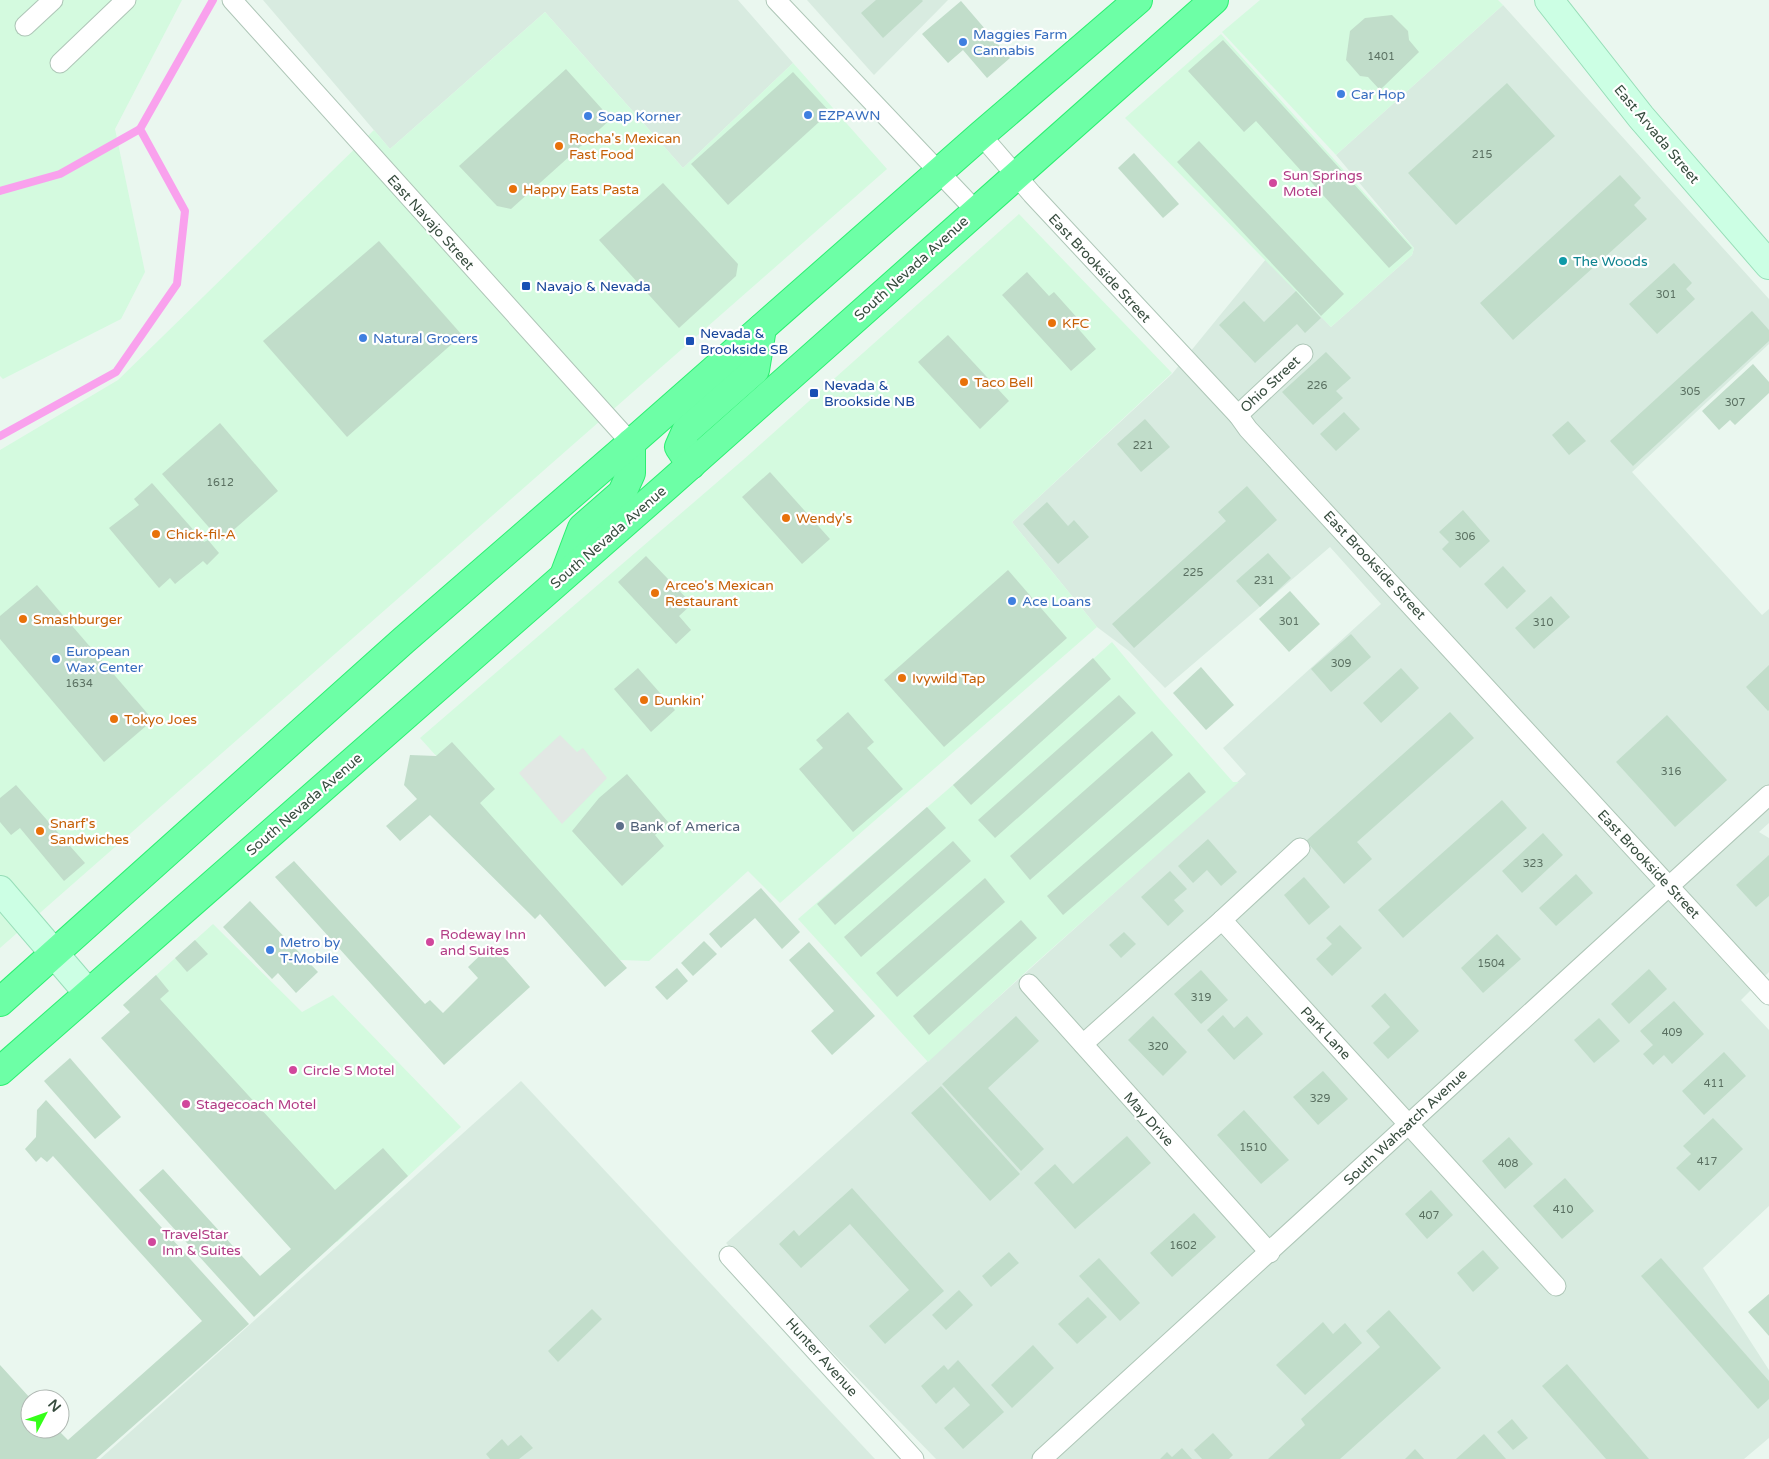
<svg xmlns="http://www.w3.org/2000/svg" width="1769" height="1459" font-family="'Varela Round',sans-serif">
<style>
.residential{fill:#d8ebe0}
.commercial{fill:#d4fadf}
.parking{fill:#e2e8e4}
.lines{fill:none;stroke-linecap:round;stroke-linejoin:round}
.stream{stroke:#f9a1ed;stroke-width:8}
.building{fill:#c1ddca}
.street-casing{stroke:#aec6b7;stroke-width:21}
.secondary-casing{stroke:#97deb8;stroke-width:30}
.highway-casing{stroke:#2cef71;stroke-width:30}
.street{stroke:#fff;stroke-width:19}
.secondary{stroke:#ccffe4;stroke-width:28}
.highway{stroke:#6dffa6;stroke-width:28}
.shop-dot{fill:#3f7fe0;stroke:#fff;stroke-width:2}
.food-dot{fill:#e8710a;stroke:#fff;stroke-width:2}
.hotel-dot{fill:#d1479c;stroke:#fff;stroke-width:2}
.culture-dot{fill:#0f9aa8;stroke:#fff;stroke-width:2}
.transit-dot{fill:#1a4fb4;stroke:#fff;stroke-width:2}
.service-dot{fill:#5c6f8a;stroke:#fff;stroke-width:2}
.labels{text-anchor:middle;stroke-width:4.5;stroke-linejoin:round;paint-order:stroke}
.number-label{font-size:11px;fill:#5a7061}
.shop-label{font-size:14px;fill:#366cbe;stroke:#fff;text-anchor:start}
.street-label{font-size:14px;fill:#374c3e;stroke:#fff}
.food-label{font-size:14px;fill:#c56008;stroke:#fff;text-anchor:start}
.hotel-label{font-size:14px;fill:#b23c85;stroke:#fff;text-anchor:start}
.culture-label{font-size:14px;fill:#0d838f;stroke:#fff;text-anchor:start}
.transit-label{font-size:14px;fill:#164399;stroke:#fff;text-anchor:start}
.service-label{font-size:14px;fill:#4e5e75;stroke:#fff;text-anchor:start}
</style>
<rect width="100%" height="100%" fill="#eaf7ef"/>
<g class="residential">
<path d="M263,0H738L793,63L683,168L545,12L390,149Z"/>
<path d="M807,0H948L874,75Z"/>
<path d="M1503,5L1769,299V344L1632,472L1762,615L1769,609V823L1759,832L1769,838V972L1741,1000L1769,1030V1206L1703,1268L1769,1370V1438L1744,1459H936L726,1243L1246,774L1223,748L1381,604L1330,547L1165,688L1129,651L1097,627L1012,522L1172,374L1266,259L1331,327L1412,255L1414,248L1336,155Z"/>
<path d="M521,1081L875,1459H100Z"/>
</g>
<g class="commercial">
<path d="M0,0H182L115,129L145,272L121,319L3,379L0,376Z"/>
<path d="M1260,0H1498L1503,5L1336,155L1222,32Z"/>
<path d="M545,12L683,168L793,63L887,169L0,948V450L118,380L374,130L390,149Z"/>
<path d="M1221,34L1414,248L1412,255L1331,327L1125,118Z"/>
<path d="M1019,214L1172,373L1012,522L1097,627L780,903L748,871L649,961L620,960L420,738L743,460Z"/>
<path d="M1112,642L1157,696L1233,782H1239L1030,968L928,1062L798,919L953,785Z"/>
<path d="M213,924L302,1012L333,995L461,1127L337,1242L123,1005Z"/>
</g>
<path class="parking" d="M560,735L577,752L583,748L607,778L562,824L519,773Z"/>
<g class="lines">
<g class="stream">
<path d="M0,191L60,174L140,129"/>
<path d="M0,436L116,372L177,284L185,211L140,129L213,0"/>
</g>
</g>
<g class="building">
<path d="M876,0H922L923,1L883,38L861,13Z"/>
<path d="M961,1L1010,58L987,78L963,50L948,63L922,34Z"/>
<path d="M1392,15L1408,31L1409,40L1419,52L1380,90L1368,77L1360,76L1346,60L1350,31L1365,18Z"/>
<path d="M1223,40L1412,248L1389,268L1256,121L1244,132L1188,71Z"/>
<path d="M566,69L611,119L511,209L497,206L459,166Z"/>
<path d="M793,72L830,112L728,205L691,164Z"/>
<path d="M1507,83L1555,136L1456,225L1408,173Z"/>
<path d="M1199,141L1344,294L1321,316L1177,162Z"/>
<path d="M1134,153L1179,204L1163,218L1118,168Z"/>
<path d="M1620,175L1641,198L1634,205L1647,219L1513,340L1480,303Z"/>
<path d="M663,183L738,264L736,276L679,328L599,240Z"/>
<path d="M379,241L462,335L347,437L263,341Z"/>
<path d="M1674,263L1692,283L1686,289L1695,299L1657,334L1629,304Z"/>
<path d="M1027,272L1049,296L1054,292L1080,321L1075,325L1096,349L1071,371L1002,295Z"/>
<path d="M1296,291L1321,318L1305,333L1297,324L1255,363L1219,325L1244,301L1264,322Z"/>
<path d="M1752,311L1769,330V341L1633,466L1610,441Z"/>
<path d="M948,335L1009,401L980,429L918,362Z"/>
<path d="M1326,352L1351,378L1336,391L1343,398L1313,425L1282,392Z"/>
<path d="M1753,364L1769,382V393L1735,425L1730,420L1719,430L1702,411Z"/>
<path d="M1344,412L1360,429L1336,451L1320,434Z"/>
<path d="M1145,419L1170,447L1141,472L1117,444Z"/>
<path d="M1568,421L1586,441L1569,455L1552,435Z"/>
<path d="M220,423L278,491L221,541L162,474Z"/>
<path d="M770,472L830,539L802,564L742,497Z"/>
<path d="M152,483L204,542L208,540L219,553L207,565L203,561L175,584L170,578L159,588L109,528L139,505L134,499Z"/>
<path d="M1247,486L1277,520L1134,648L1112,624L1226,521L1218,512Z"/>
<path d="M1047,502L1068,526L1074,520L1089,537L1058,564L1023,524Z"/>
<path d="M1463,510L1490,541L1460,568L1442,549L1449,542L1439,532Z"/>
<path d="M1268,553L1291,578L1260,607L1236,581Z"/>
<path d="M646,556L692,604L679,616L691,630L676,644L618,582Z"/>
<path d="M1503,566L1526,591L1507,609L1484,584Z"/>
<path d="M1008,570L1067,638L944,747L884,680Z"/>
<path d="M37,585L153,720L104,762L0,639V616Z"/>
<path d="M1290,591L1320,624L1289,652L1259,619Z"/>
<path d="M1551,596L1570,617L1534,649L1515,628Z"/>
<path d="M1351,634L1371,657L1331,692L1311,669Z"/>
<path d="M1093,658L1111,679L971,805L953,785Z"/>
<path d="M1769,665V710L1768,711L1746,687Z"/>
<path d="M1201,667L1234,705L1206,730L1173,693Z"/>
<path d="M638,668L675,710L651,732L614,689Z"/>
<path d="M1401,668L1419,688L1381,723L1363,703Z"/>
<path d="M1119,695L1136,713L995,838L978,820Z"/>
<path d="M848,712L874,742L867,748L903,789L853,832L799,769L823,748L816,740Z"/>
<path d="M1450,712L1474,738L1357,842L1372,859L1344,884L1306,841Z"/>
<path d="M1667,715L1727,780L1675,827L1616,762Z"/>
<path d="M1152,731L1173,755L1030,880L1010,856Z"/>
<path d="M452,742L495,789L480,803L627,968L605,987L540,914L535,919L430,815L400,841L386,826L417,799L404,785L410,755L436,756Z"/>
<path d="M1189,772L1206,792L1063,915L1047,896Z"/>
<path d="M627,774L668,822L655,835L664,846L622,886L572,831L599,798Z"/>
<path d="M16,785L85,863L64,881L20,828L11,835L0,822V798Z"/>
<path d="M1502,800L1527,828L1403,938L1378,910Z"/>
<path d="M927,807L946,828L835,925L817,904Z"/>
<path d="M1543,833L1563,855L1522,893L1502,871Z"/>
<path d="M1208,839L1237,872L1221,886L1207,870L1193,883L1178,866Z"/>
<path d="M953,841L971,861L861,957L844,937Z"/>
<path d="M1769,855V896L1756,907L1736,885Z"/>
<path d="M294,861L425,1004L430,1000L443,1013L478,978L468,967L492,944L530,987L444,1065L275,877Z"/>
<path d="M1170,871L1187,889L1174,900L1184,911L1168,926L1141,897Z"/>
<path d="M1576,874L1593,893L1556,926L1539,908Z"/>
<path d="M1304,877L1330,907L1309,925L1284,895Z"/>
<path d="M985,878L1005,902L897,997L876,973Z"/>
<path d="M761,888L800,932L782,949L755,918L721,948L709,934Z"/>
<path d="M250,901L318,972L296,993L278,973L272,979L223,927Z"/>
<path d="M1021,920L1037,938L929,1035L913,1016Z"/>
<path d="M1340,925L1362,948L1332,976L1316,959L1332,944L1326,938Z"/>
<path d="M1124,932L1136,944L1121,958L1109,945Z"/>
<path d="M1497,934L1521,959L1483,993L1461,968Z"/>
<path d="M195,940L208,954L187,972L175,958Z"/>
<path d="M704,941L717,954L693,976L681,963Z"/>
<path d="M809,942L875,1016L832,1055L811,1031L834,1011L789,960Z"/>
<path d="M677,968L688,981L667,1000L655,987Z"/>
<path d="M1649,969L1667,989L1629,1024L1611,1004Z"/>
<path d="M1201,970L1228,1000L1201,1024L1174,994Z"/>
<path d="M156,975L169,991L160,999L335,1190L383,1148L408,1176L254,1317L139,1190L163,1169L260,1276L291,1249L101,1038L130,1012L123,1005Z"/>
<path d="M1385,993L1419,1031L1388,1059L1373,1043L1390,1027L1371,1006Z"/>
<path d="M1674,1001L1704,1034L1672,1064L1664,1055L1653,1065L1643,1054L1653,1045L1640,1031Z"/>
<path d="M1223,1015L1234,1028L1247,1016L1263,1034L1234,1060L1207,1030Z"/>
<path d="M1016,1016L1039,1041L988,1088L1044,1149L1021,1171L942,1084Z"/>
<path d="M1153,1016L1187,1052L1163,1076L1128,1040Z"/>
<path d="M1599,1018L1620,1041L1594,1063L1574,1040Z"/>
<path d="M1724,1052L1746,1076L1704,1115L1682,1091Z"/>
<path d="M70,1058L121,1117L95,1139L44,1081Z"/>
<path d="M1323,1071L1348,1099L1318,1125L1293,1097Z"/>
<path d="M941,1086L1020,1174L990,1201L911,1113Z"/>
<path d="M46,1100L249,1324L96,1459H0V1365L30,1398V1429H57L68,1440L202,1321L53,1156L47,1162L41,1157L36,1162L25,1149L36,1137L37,1110Z"/>
<path d="M1244,1110L1289,1160L1261,1184L1217,1135Z"/>
<path d="M1713,1118L1743,1149L1699,1191L1676,1168L1691,1154L1683,1146Z"/>
<path d="M1127,1136L1151,1163L1075,1229L1034,1183L1055,1164L1073,1184Z"/>
<path d="M1509,1137L1533,1164L1505,1189L1482,1161Z"/>
<path d="M1565,1178L1594,1211L1562,1239L1533,1206Z"/>
<path d="M852,1188L944,1291L885,1344L869,1326L909,1290L850,1224L801,1268L779,1244L794,1230L799,1236Z"/>
<path d="M1431,1190L1453,1215L1427,1239L1405,1214Z"/>
<path d="M1194,1213L1216,1237L1172,1277L1150,1253Z"/>
<path d="M1483,1250L1499,1268L1473,1292L1457,1273Z"/>
<path d="M1009,1252L1019,1263L991,1287L982,1276Z"/>
<path d="M1099,1258L1140,1303L1120,1321L1079,1276Z"/>
<path d="M1661,1258L1769,1381V1399L1758,1409L1641,1276Z"/>
<path d="M959,1290L973,1305L946,1330L932,1315Z"/>
<path d="M1769,1294V1336L1748,1312Z"/>
<path d="M1088,1297L1107,1317L1077,1344L1058,1324Z"/>
<path d="M592,1309L602,1319L558,1362L548,1351Z"/>
<path d="M1389,1310L1441,1368L1340,1459H1268L1305,1425L1301,1419L1380,1347L1366,1331Z"/>
<path d="M1323,1322L1333,1334L1345,1323L1362,1343L1305,1395L1276,1365Z"/>
<path d="M1033,1345L1054,1368L1012,1408L991,1385Z"/>
<path d="M958,1360L1004,1412L963,1449L944,1428L970,1405L954,1387L936,1404L921,1386L944,1365L948,1370Z"/>
<path d="M1567,1364L1649,1459H1606L1542,1386Z"/>
<path d="M1512,1419L1528,1438L1513,1450L1497,1432Z"/>
<path d="M1213,1433L1233,1455L1229,1459H1202L1194,1450Z"/>
<path d="M1484,1434L1506,1459H1456Z"/>
<path d="M521,1435L533,1448L519,1459H490L486,1454L502,1439L508,1446Z"/>
<path d="M1182,1448L1192,1459H1160L1167,1452L1172,1457Z"/>
<path d="M1415,1449L1424,1459H1405Z"/>
</g>
<g class="lines">
<g class="street-casing">
<g id="street">
<path d="M232,0L631,443"/>
<path d="M776,0L976,211"/>
<path d="M25,26L53,0"/>
<path d="M60,63L126,0"/>
<path d="M981,135L1032,194L1238,415L1248,429L1769,995"/>
<path d="M1238,415L1303,354"/>
<path d="M1222,920L1300,848"/>
<path d="M1029,984L1270,1253"/>
<path d="M1083,1044L1222,920L1556,1286"/>
<path d="M729,1256L914,1459"/>
<path d="M1042,1459C1285,1239 1526,1016 1769,795"/>
</g>
</g>
<g class="secondary-casing">
<g id="secondary">
<path d="M1549,0L1641,117L1769,265"/>
<path d="M0,890L88,993"/>
</g>
</g>
<g class="highway-casing">
<g id="highway">
<path d="M691,465L679,447L686,431L755,370L762,328"/>
<path d="M565,573L582,528L622,493L631,473V443"/>
<path d="M0,1002L404,640L631,443L981,135L1138,0"/>
<path d="M0,1071L668,485L1214,0"/>
</g>
</g>
<use href="#street" class="street"/>
<use href="#secondary" class="secondary"/>
<use href="#highway" class="highway"/>
</g>
<g class="shop-dot">
<circle cx="963" cy="42" r="5"/>
<circle cx="1341" cy="94" r="5"/>
<circle cx="808" cy="115" r="5"/>
<circle cx="588" cy="116" r="5"/>
<circle cx="363" cy="338" r="5"/>
<circle cx="1012" cy="601" r="5"/>
<circle cx="56" cy="659" r="5"/>
<circle cx="270" cy="950" r="5"/>
</g>
<g class="food-dot">
<circle cx="559" cy="146" r="5"/>
<circle cx="513" cy="189" r="5"/>
<circle cx="1052" cy="323" r="5"/>
<circle cx="964" cy="382" r="5"/>
<circle cx="786" cy="518" r="5"/>
<circle cx="156" cy="534" r="5"/>
<circle cx="655" cy="593" r="5"/>
<circle cx="23" cy="619" r="5"/>
<circle cx="902" cy="678" r="5"/>
<circle cx="644" cy="700" r="5"/>
<circle cx="114" cy="719" r="5"/>
<circle cx="40" cy="831" r="5"/>
</g>
<g class="hotel-dot">
<circle cx="1273" cy="183" r="5"/>
<circle cx="430" cy="942" r="5"/>
<circle cx="293" cy="1070" r="5"/>
<circle cx="186" cy="1104" r="5"/>
<circle cx="152" cy="1242" r="5"/>
</g>
<circle class="culture-dot" cx="1563" cy="261" r="5"/>
<g class="transit-dot">
<rect x="521" y="281" width="10" height="10" rx="2.5"/>
<rect x="685" y="336" width="10" height="10" rx="2.5"/>
<rect x="809" y="388" width="10" height="10" rx="2.5"/>
</g>
<circle class="service-dot" cx="620" cy="826" r="5"/>
<g class="labels">
<g class="number-label">
<text x="1381" y="60">1401</text>
<text x="1482" y="158">215</text>
<text x="1666" y="298">301</text>
<text x="1317" y="389">226</text>
<text x="1690" y="395">305</text>
<text x="1735" y="406">307</text>
<text x="1143" y="449">221</text>
<text x="220" y="486">1612</text>
<text x="1465" y="540">306</text>
<text x="1193" y="576">225</text>
<text x="1264" y="584">231</text>
<text x="1289" y="625">301</text>
<text x="1543" y="626">310</text>
<text x="1341" y="667">309</text>
<text x="79" y="687">1634</text>
<text x="1671" y="775">316</text>
<text x="1533" y="867">323</text>
<text x="1491" y="967">1504</text>
<text x="1201" y="1001">319</text>
<text x="1672" y="1036">409</text>
<text x="1158" y="1050">320</text>
<text x="1714" y="1087">411</text>
<text x="1320" y="1102">329</text>
<text x="1253" y="1151">1510</text>
<text x="1707" y="1165">417</text>
<text x="1508" y="1167">408</text>
<text x="1563" y="1213">410</text>
<text x="1429" y="1219">407</text>
<text x="1183" y="1249">1602</text>
</g>
<g class="shop-label">
<text x="973" y="39">Maggies Farm<tspan x="973" dy="16">Cannabis</tspan></text>
<text x="1351" y="99">Car Hop</text>
<text x="818" y="120">EZPAWN</text>
<text x="598" y="121">Soap Korner</text>
<text x="373" y="343">Natural Grocers</text>
<text x="1022" y="606">Ace Loans</text>
<text x="66" y="656">European<tspan x="66" dy="16">Wax Center</tspan></text>
<text x="280" y="947">Metro by<tspan x="280" dy="16">T-Mobile</tspan></text>
</g>
<g class="street-label">
<text transform="translate(1657 134) rotate(50)" y="5">East Arvada Street</text>
<text transform="translate(431 222) rotate(48)" y="5">East Navajo Street</text>
<text transform="translate(911 268) rotate(-42)" y="5">South Nevada Avenue</text>
<text transform="translate(1100 268) rotate(47)" y="5">East Brookside Street</text>
<text transform="translate(1270 384) rotate(-43)" y="5">Ohio Street</text>
<text transform="translate(608 537) rotate(-41)" y="5">South Nevada Avenue</text>
<text transform="translate(1375 565) rotate(47)" y="5">East Brookside Street</text>
<text transform="translate(304 804) rotate(-41)" y="5">South Nevada Avenue</text>
<text transform="translate(1649 864) rotate(47)" y="5">East Brookside Street</text>
<text transform="translate(1326 1033) rotate(47)" y="5">Park Lane</text>
<text transform="translate(1149 1119) rotate(48)" y="5">May Drive</text>
<text transform="translate(1405 1127) rotate(-43)" y="5">South Wahsatch Avenue</text>
<text transform="translate(822 1357) rotate(48)" y="5">Hunter Avenue</text>
</g>
<g class="food-label">
<text x="569" y="143">Rocha's Mexican<tspan x="569" dy="16">Fast Food</tspan></text>
<text x="523" y="194">Happy Eats Pasta</text>
<text x="1062" y="328">KFC</text>
<text x="974" y="387">Taco Bell</text>
<text x="796" y="523">Wendy's</text>
<text x="166" y="539">Chick-fil-A</text>
<text x="665" y="590">Arceo's Mexican<tspan x="665" dy="16">Restaurant</tspan></text>
<text x="33" y="624">Smashburger</text>
<text x="912" y="683">Ivywild Tap</text>
<text x="654" y="705">Dunkin'</text>
<text x="124" y="724">Tokyo Joes</text>
<text x="50" y="828">Snarf's<tspan x="50" dy="16">Sandwiches</tspan></text>
</g>
<g class="hotel-label">
<text x="1283" y="180">Sun Springs<tspan x="1283" dy="16">Motel</tspan></text>
<text x="440" y="939">Rodeway Inn<tspan x="440" dy="16">and Suites</tspan></text>
<text x="303" y="1075">Circle S Motel</text>
<text x="196" y="1109">Stagecoach Motel</text>
<text x="162" y="1239">TravelStar<tspan x="162" dy="16">Inn &amp; Suites</tspan></text>
</g>
<g class="culture-label">
<text x="1573" y="266">The Woods</text>
</g>
<g class="transit-label">
<text x="536" y="291">Navajo &amp; Nevada</text>
<text x="700" y="338">Nevada &amp;<tspan x="700" dy="16">Brookside SB</tspan></text>
<text x="824" y="390">Nevada &amp;<tspan x="824" dy="16">Brookside NB</tspan></text>
</g>
<g class="service-label">
<text x="630" y="831">Bank of America</text>
</g>
</g>
<g transform="translate(45 1414) rotate(49)"><circle r="24" fill="#ffffff" stroke="#afb7b2"/>
<path d="M0-4L9 19L0 12L-9 19Z" fill="#35ff19"/>
<text y="-8" font-size="14" font-weight="bold" text-anchor="middle" fill="#374c3e">N</text>
</g>
</svg>
